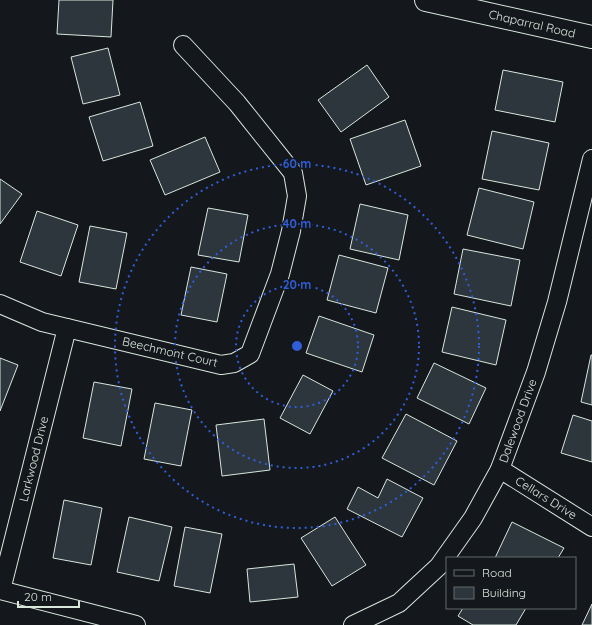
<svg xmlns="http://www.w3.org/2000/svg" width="592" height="625" font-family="Quicksand,sans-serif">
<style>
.building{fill:#2c363c;stroke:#d8e6dc}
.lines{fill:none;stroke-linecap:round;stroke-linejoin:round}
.minor-casing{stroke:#d8e6dc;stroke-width:20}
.secondary-casing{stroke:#d8e6dc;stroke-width:24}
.minor{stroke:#14181c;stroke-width:18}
.secondary{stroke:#14181c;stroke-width:22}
.ring{fill:none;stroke:#305dd8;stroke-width:2;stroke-dasharray:2 4}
.labels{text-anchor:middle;stroke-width:3;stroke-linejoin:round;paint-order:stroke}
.street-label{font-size:12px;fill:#d8e6dc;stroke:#14181c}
.centre{fill:#305dd8;stroke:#14181c;stroke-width:2}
.ring-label{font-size:12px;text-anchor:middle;font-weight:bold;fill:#305dd8;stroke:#14181c;stroke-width:3;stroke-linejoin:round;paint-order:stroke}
</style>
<rect width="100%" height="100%" fill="#14181c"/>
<g class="building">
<path d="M59,0H113L111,37L57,34Z"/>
<path d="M108,48L120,95L83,104L71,57Z"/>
<path d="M367,65L389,97L341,132L318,100Z"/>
<path d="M503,70L563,82L555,122L495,110Z"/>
<path d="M140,102L153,146L103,161L89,117Z"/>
<path d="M405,120L421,166L366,185L350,139Z"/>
<path d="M492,131L549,143L539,190L482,179Z"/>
<path d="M205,137L220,172L165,195L150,160Z"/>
<path d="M0,179L22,194L0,224Z"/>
<path d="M479,188L534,202L523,249L467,235Z"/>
<path d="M360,204L408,215L399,260L350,249Z"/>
<path d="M208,208L248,215L239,262L198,255Z"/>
<path d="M37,211L78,225L61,276L20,262Z"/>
<path d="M90,226L127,233L116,289L79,282Z"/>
<path d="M463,249L520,260L511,306L454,294Z"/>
<path d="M339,255L388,268L376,313L327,300Z"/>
<path d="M191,267L227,274L217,322L181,315Z"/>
<path d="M452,307L506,320L496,365L442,352Z"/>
<path d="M319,316L374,335L362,372L306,353Z"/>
<path d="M591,355H592V405L581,402Z"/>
<path d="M0,358L18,365L0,411Z"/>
<path d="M434,363L486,388L469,424L417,398Z"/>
<path d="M303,375L333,391L310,434L280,418Z"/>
<path d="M94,382L132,389L121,446L83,438Z"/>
<path d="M155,403L192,410L181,466L144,459Z"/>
<path d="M406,414L457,441L434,485L382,458Z"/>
<path d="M573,415L592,421V462L561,453Z"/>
<path d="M264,419L270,470L222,476L216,425Z"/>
<path d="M387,479L423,498L402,537L347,509L358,487L378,498Z"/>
<path d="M64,500L102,508L91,565L53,558Z"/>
<path d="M129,517L172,527L159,581L117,572Z"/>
<path d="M335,517L366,565L332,586L301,538Z"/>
<path d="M512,522L564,548L558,558H495Z"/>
<path d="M185,527L222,534L210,593L174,586Z"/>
<path d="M294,564L298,597L250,602L247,569Z"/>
<path d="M592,604V625H582Z"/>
<path d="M463,608H526L516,625H473L458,616Z"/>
</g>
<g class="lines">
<g class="minor-casing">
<g id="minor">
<path d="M0,304L42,322L221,365L234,363L250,354L280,274L291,231L297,196L293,173L237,103L183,45"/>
<path d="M500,469L592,527"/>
<path d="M0,590L136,625"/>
<path d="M1,590L67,328"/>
<path d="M353,625L399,603L439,566L473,518L500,469L536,372L557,302L592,159"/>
</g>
</g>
<g class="secondary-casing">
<path id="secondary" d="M426,0L592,37"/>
</g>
<use href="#minor" class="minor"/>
<use href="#secondary" class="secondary"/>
</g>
<g class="ring">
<circle cx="297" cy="346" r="61"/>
<circle cx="297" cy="346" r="122"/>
<circle cx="297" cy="346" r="182"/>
</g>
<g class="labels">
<g class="street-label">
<text transform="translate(532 24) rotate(13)" y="4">Chaparral Road</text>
<text transform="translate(170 352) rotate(13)" y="4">Beechmont Court</text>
<text transform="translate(518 421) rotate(-70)" y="4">Dalewood Drive</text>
<text transform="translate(34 459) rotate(-76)" y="4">Larkwood Drive</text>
<text transform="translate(546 498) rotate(32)" y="4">Cellars Drive</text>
</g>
</g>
<circle cx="297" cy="346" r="6" class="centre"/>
<g class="ring-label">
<text x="297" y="168">60 m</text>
<text x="297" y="228">40 m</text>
<text x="297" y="289">20 m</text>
</g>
<rect x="446" y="557" width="130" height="52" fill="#14181c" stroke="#626a69"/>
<rect x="454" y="570" width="20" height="6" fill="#14181c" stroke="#626a69"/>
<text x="482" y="577" font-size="12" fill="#d8e6dc">Road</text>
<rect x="454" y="587" width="20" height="12" fill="#2c363c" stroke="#626a69"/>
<text x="482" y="597" font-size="12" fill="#d8e6dc">Building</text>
<path d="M18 601v6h61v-6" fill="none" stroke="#d8e6dc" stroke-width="2"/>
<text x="24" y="601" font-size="12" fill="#d8e6dc" stroke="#14181c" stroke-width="3" paint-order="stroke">20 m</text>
</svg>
